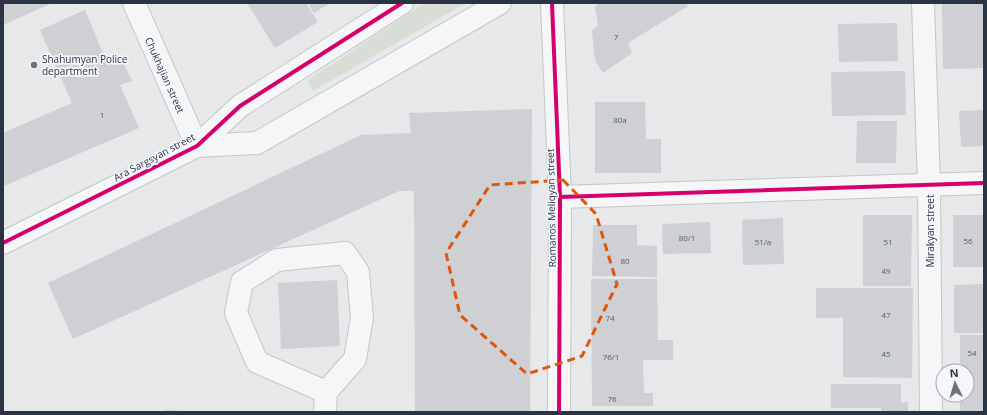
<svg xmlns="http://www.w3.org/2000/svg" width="987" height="415" font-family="'Open Sans',sans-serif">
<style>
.green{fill:#d6ded6}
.building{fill:#ced0d3}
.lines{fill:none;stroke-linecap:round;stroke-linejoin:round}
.minor-casing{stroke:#c4c6c8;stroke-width:24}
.minor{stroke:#f5f6f7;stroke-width:22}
.cycleway-casing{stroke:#f4f6f9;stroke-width:6}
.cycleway{stroke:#d6006c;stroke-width:4}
.marked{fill:none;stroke:#df570f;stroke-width:3;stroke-dasharray:8 5;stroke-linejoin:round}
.poi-dot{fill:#6c737f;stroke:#f4f6f9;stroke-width:1.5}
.labels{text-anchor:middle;stroke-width:3.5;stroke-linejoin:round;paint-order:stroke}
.number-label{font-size:8px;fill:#545c69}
.poi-label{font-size:10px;fill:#2b3445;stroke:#f4f6f9;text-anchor:start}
.street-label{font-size:10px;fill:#2b3445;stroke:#f4f6f9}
</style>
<rect width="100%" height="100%" fill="#e6e8ea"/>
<path class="green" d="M425,3H466L313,91L308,80Z"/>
<g class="building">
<path d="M3,3H52L3,25Z"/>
<path d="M247,3H306L318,22L275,48Z"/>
<path d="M308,3H330L314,13Z"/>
<path d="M600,3H686L688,6L628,43L632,53L603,73L595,60L592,31L598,25L595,7Z"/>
<path d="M942,4H984V68L943,69Z"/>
<path d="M85,10L107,63L121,57L132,81L120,85L139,128L4,186L3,183V133L72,103L40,30Z"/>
<path d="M897,23L898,61L839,62L838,24Z"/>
<path d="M905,71L906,115L832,116L831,72Z"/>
<path d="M595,102H645L646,139H661V173H595Z"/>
<path d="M532,109L530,412H415L414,191H399L73,339L48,283L361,135L411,133L409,113Z"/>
<path d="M984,110V146L961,147L959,111Z"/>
<path d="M857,121H897L896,163H856Z"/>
<path d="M863,215H912L911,286H863Z"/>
<rect x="953" y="215" width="31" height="52"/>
<path d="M783,218L784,264L743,265L742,220Z"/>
<path d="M710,222L711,253L663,254L662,224Z"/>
<path d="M593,225H637V245L657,246V277L592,276Z"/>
<path d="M591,279H657L658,340H673V360H643L644,393H653V406H592Z"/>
<path d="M337,280L340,346L281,349L278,283Z"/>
<path d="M984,284V333H954V285Z"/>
<path d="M816,288H913L912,378L843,377V318H816Z"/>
<path d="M960,335H984V412H960V395H967V371H960Z"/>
<path d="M831,384H901V402H908V412H881V408H831Z"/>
<path d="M165,410L185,411V412H165Z"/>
</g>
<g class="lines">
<g class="minor-casing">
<g id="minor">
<path d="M134,3L197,146"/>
<path d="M552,3L560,197L559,412"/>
<path d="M923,3L929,185L931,412"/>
<path d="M197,146L257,143L500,3"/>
<path d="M560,197L984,183"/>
<path d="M3,243L197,146L240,106L402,3"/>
<path d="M325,412L326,392L355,359L362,318L358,272L345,253L277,260L242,282L236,313L257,362L326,392"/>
</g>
</g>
<use href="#minor" class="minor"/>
<g class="cycleway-casing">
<g id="cycleway">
<path d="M552,3L560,197L559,412"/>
<path d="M560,197L984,183"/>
<path d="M3,243L197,146L240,106L402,3"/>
</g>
</g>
<use href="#cycleway" class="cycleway"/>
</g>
<path class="marked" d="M563,180L596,214L617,284L582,356L527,374L460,315L446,253L490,185Z"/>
<circle class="poi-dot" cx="34" cy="65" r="4"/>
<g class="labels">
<g class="number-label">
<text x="616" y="40">7</text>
<text x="102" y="118">1</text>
<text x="620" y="123">80a</text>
<text x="687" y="241">80/1</text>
<text x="968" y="244">56</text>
<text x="763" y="245">51/a</text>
<text x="888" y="245">51</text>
<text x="625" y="264">80</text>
<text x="886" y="274">49</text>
<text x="886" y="318">47</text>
<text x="610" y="321">74</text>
<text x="972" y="356">54</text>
<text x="886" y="357">45</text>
<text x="611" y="360">76/1</text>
<text x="612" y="402">76</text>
</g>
<g class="poi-label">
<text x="42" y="63">Shahumyan Police<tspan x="42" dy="12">department</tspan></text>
</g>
<g class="street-label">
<text transform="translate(165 75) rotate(66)" y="4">Chukhajian street</text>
<text transform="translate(154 157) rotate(-28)" y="4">Ara Sargsyan street</text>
<text transform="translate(551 208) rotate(-91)" y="4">Romanos Meliqyan street</text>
<text transform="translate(930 231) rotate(-90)" y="4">Mirakyan street</text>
</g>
</g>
<rect width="987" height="415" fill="none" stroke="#2b3445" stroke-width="8"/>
<g transform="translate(955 383) rotate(355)"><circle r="19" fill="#f4f6f9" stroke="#a4a8b1"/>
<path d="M0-3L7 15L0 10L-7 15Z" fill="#6c737f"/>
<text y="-6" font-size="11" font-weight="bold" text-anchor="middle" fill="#2b3445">N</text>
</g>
</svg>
